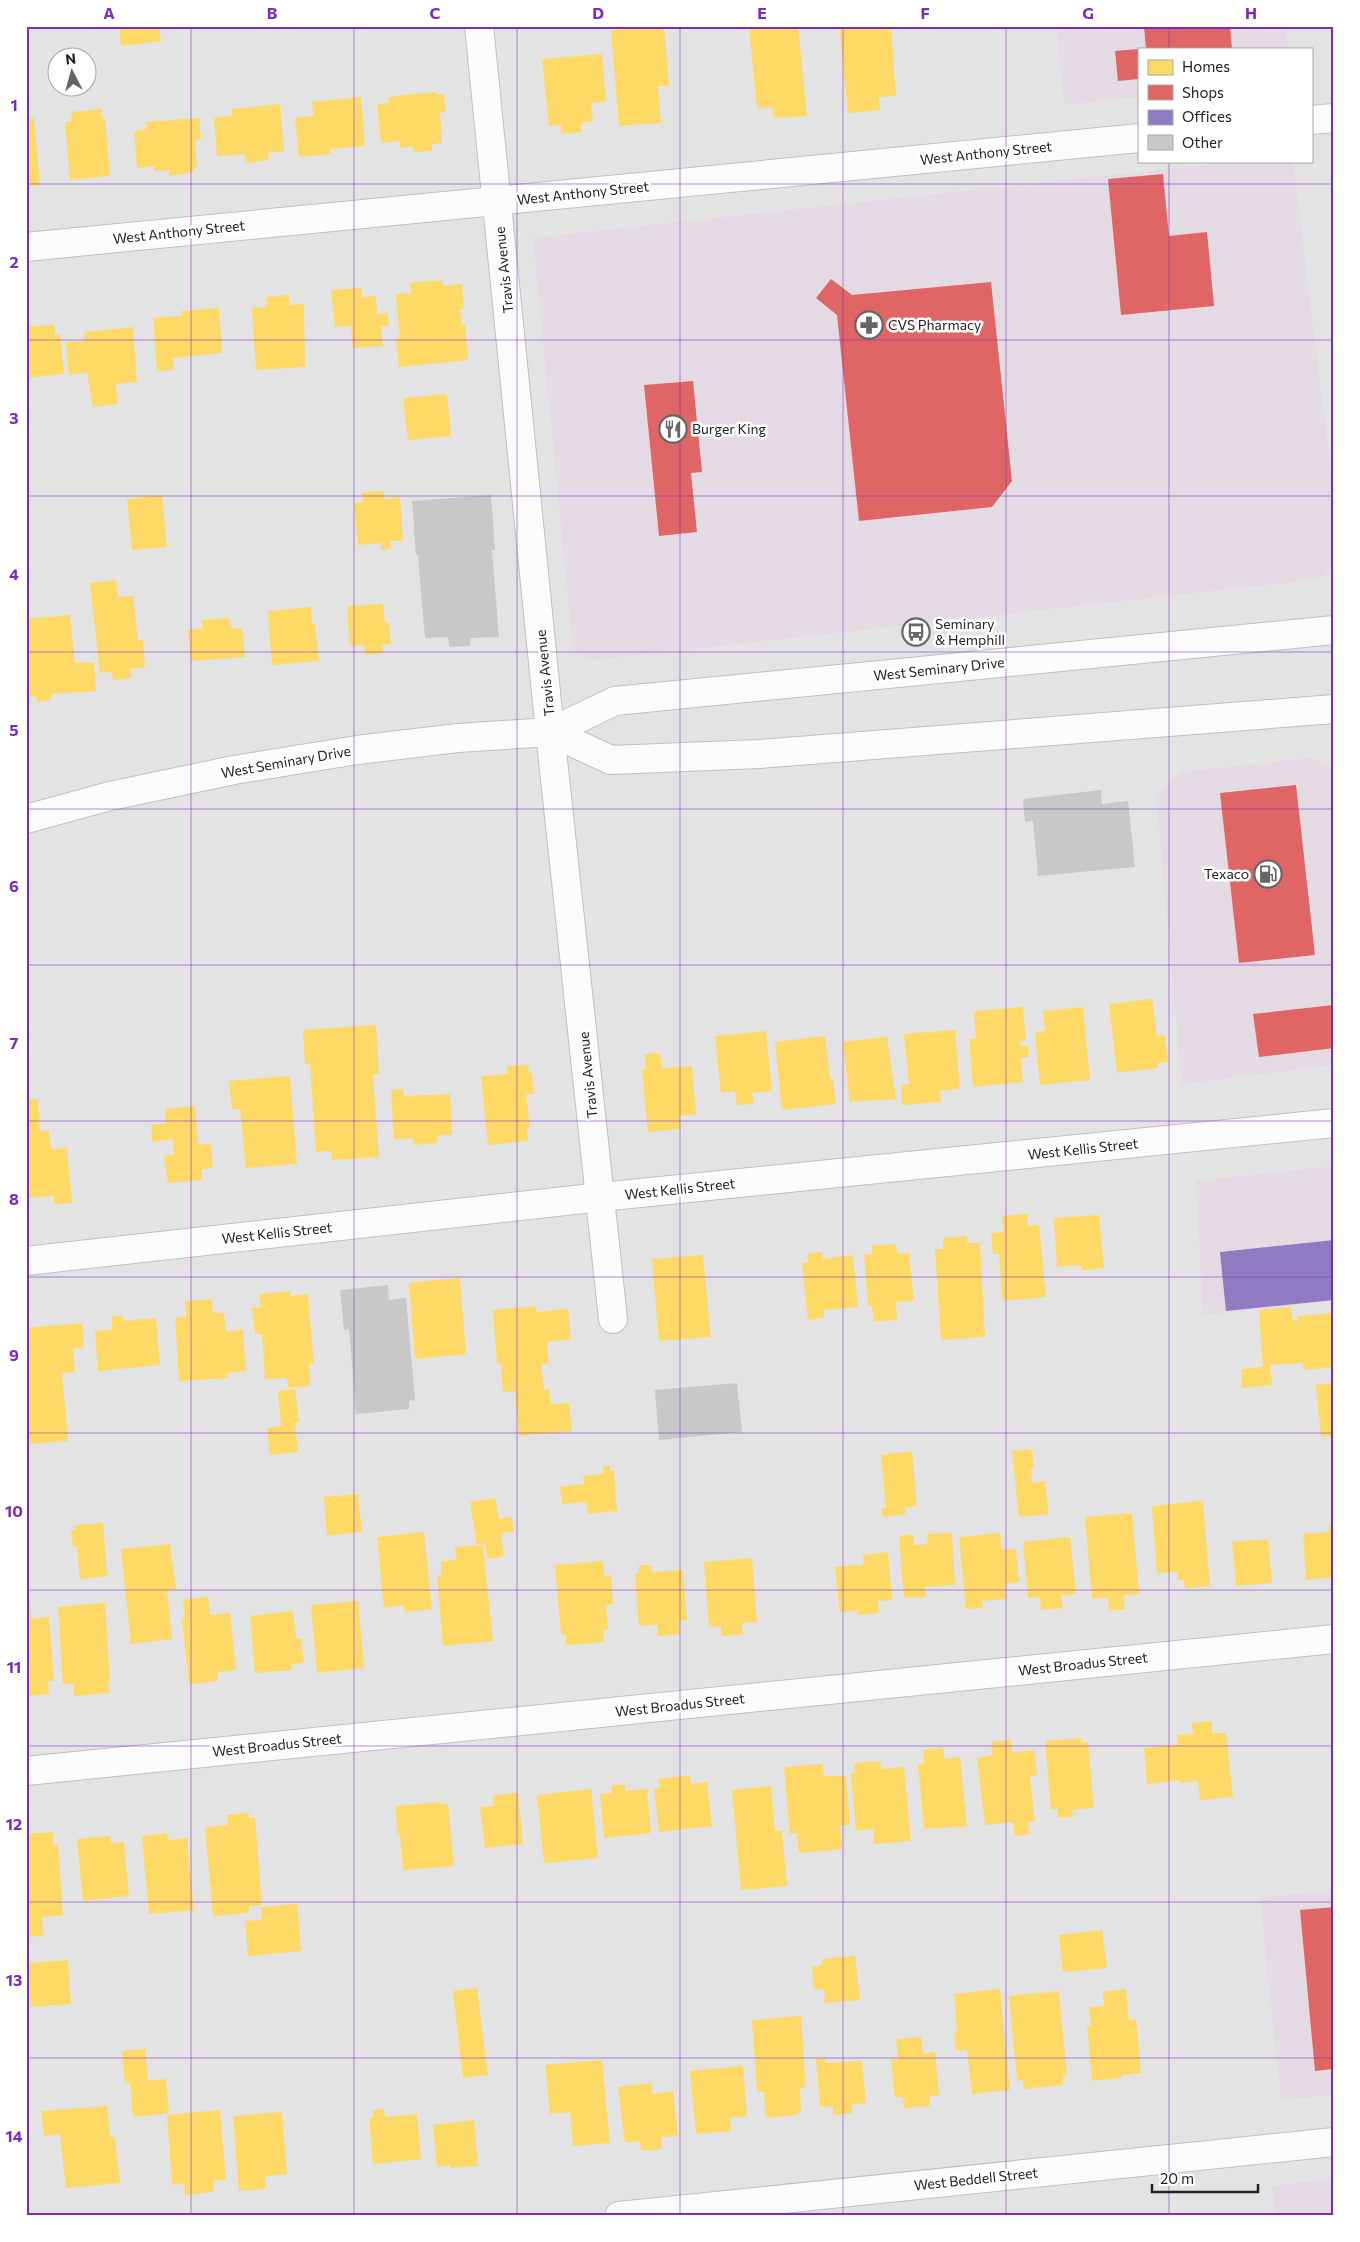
<svg xmlns="http://www.w3.org/2000/svg" width="1360" height="2242" font-family="Commissioner,sans-serif">
<style>
.commercial{fill:#e4dae4}
.homes{fill:#ffd966}
.shops{fill:#e06666}
.offices{fill:#8e7cc3}
.building{fill:#c8c8c8}
.lines{fill:none;stroke-linecap:round;stroke-linejoin:round}
.minor-casing{stroke:#c1c1c2;stroke-width:30}
.secondary-casing{stroke:#c1c1c2;stroke-width:30}
.minor{stroke:#fbfbfb;stroke-width:28}
.secondary{stroke:#fbfbfb;stroke-width:28}
.grid{fill:none;stroke:#7b2cbf;stroke-width:1;stroke-opacity:0.55}
.labels{text-anchor:middle;stroke-width:5;stroke-linejoin:round;paint-order:stroke}
.street-label{font-size:14px;fill:#222323;stroke:#fff}
.poi-label{font-size:14px;fill:#222323;stroke:#fff;text-anchor:start}
.neatline{fill:none;stroke:#7b2cbf;stroke-width:2}
.grid-label{font-size:16px;text-anchor:middle;font-weight:bold;fill:#7b2cbf}
</style>
<rect width="100%" height="100%" fill="#e3e3e4"/>
<g class="commercial">
<path d="M1057,26H1286L1288,49H1139V97L1064,105Z"/>
<path d="M1240,161H1293L1334,498V566L1320,579L593,660L573,649L533,238Z"/>
<path d="M1311,758L1334,770V1065L1182,1084L1156,794L1182,772Z"/>
<path d="M1334,1166V1301L1203,1315L1196,1181Z"/>
<path d="M1334,1890V2095L1281,2100L1260,1898Z"/>
<path d="M1334,2178V2216H1275L1272,2186Z"/>
</g>
<g class="homes">
<path d="M119,26H159L161,41L121,46Z"/>
<path d="M664,26L669,86H658L661,123L619,126L611,30Z"/>
<path d="M763,26H798L807,116L774,118L772,107L757,108L749,28Z"/>
<path d="M839,26H891L896,96L879,97L880,110L848,113Z"/>
<path d="M602,54L606,101L591,103L593,121L581,123V132L562,134L561,125L549,126L542,59Z"/>
<path d="M437,92V95L444,94L446,112L440,113L442,143L432,144V151L413,152V146L400,148L399,141L381,143L377,104L389,103L388,98L394,96Z"/>
<path d="M361,97L365,146L330,149L331,154L299,157L295,118L314,116L312,102Z"/>
<path d="M280,104L284,151L268,153L269,160L245,163V154L217,156L214,118L232,116V109Z"/>
<path d="M102,109V118H105L110,176L70,180L65,122L72,121L71,112Z"/>
<path d="M34,118L40,185L26,186V119Z"/>
<path d="M199,118L201,139L195,140L197,167L194,168V172L169,176V170L155,171L154,166L137,168L134,131L147,129L146,122Z"/>
<path d="M442,280L443,286L462,284L464,309H460L462,325L465,324L468,360L399,367L396,338H400L396,294L411,293L410,283Z"/>
<path d="M361,288L362,297L376,296L377,314L387,313L389,326H381L383,346L353,348L351,326L335,327L331,290Z"/>
<path d="M289,295V305L304,304L305,367L256,370L252,308L267,307L266,297Z"/>
<path d="M219,308L222,353L173,358L174,370L157,371L153,318L181,316V311Z"/>
<path d="M54,325L55,335H60L64,374L26,378V327Z"/>
<path d="M133,327L137,382L116,384L118,404L93,407L87,373L69,375L66,342L85,341L84,332Z"/>
<path d="M447,394L451,436L408,440L403,398Z"/>
<path d="M384,491V499L400,497L403,541H390L391,549L381,550V543L358,545L354,503L363,502L362,493Z"/>
<path d="M162,495L167,547L132,550L127,499Z"/>
<path d="M116,580L118,597L133,596L138,640H143L145,667L130,669L131,678L113,680L112,672L100,673L90,583Z"/>
<path d="M383,604L385,623H389L391,644L382,645L383,653L365,655L364,645L350,646L347,606Z"/>
<path d="M311,607L312,624H315L319,661L272,665L268,611Z"/>
<path d="M70,615L75,663L94,662L96,691L51,694V700L37,702L36,696L29,697L26,669V619Z"/>
<path d="M230,618L231,629L242,628L245,657L191,661L188,630L202,629V620Z"/>
<path d="M1152,999L1157,1036L1165,1035L1168,1062L1157,1063L1158,1068L1117,1073L1109,1004Z"/>
<path d="M1023,1007L1026,1041H1019L1020,1046L1028,1045L1029,1057L1021,1058L1023,1082L973,1087L969,1039L976,1038L974,1011Z"/>
<path d="M1083,1007L1090,1080L1040,1085L1035,1032L1045,1031L1043,1011Z"/>
<path d="M376,1025L379,1074H373L379,1157L332,1160L331,1151L316,1152L310,1065L305,1064L303,1030Z"/>
<path d="M955,1030L960,1089L940,1091L941,1102L902,1105L901,1085L909,1084L904,1034Z"/>
<path d="M766,1031L772,1091L752,1093L754,1104L737,1105L735,1091L721,1093L715,1036Z"/>
<path d="M825,1036L830,1079L833,1078L836,1104L782,1110L775,1042Z"/>
<path d="M887,1037L896,1099L850,1102L843,1042Z"/>
<path d="M660,1053L662,1068L692,1066L696,1114L679,1116L681,1129L648,1132L642,1070L646,1069L645,1054Z"/>
<path d="M528,1065L529,1073H532L534,1094H526L530,1128H527L528,1141L488,1145L481,1076L508,1074L507,1066Z"/>
<path d="M290,1076L297,1164L246,1168L240,1109H232L229,1081Z"/>
<path d="M403,1089L404,1096L450,1094L452,1135H437V1143L414,1145L413,1138L394,1139L391,1090Z"/>
<path d="M38,1099L40,1131L49,1130L51,1149L67,1148L72,1203L54,1204V1196L26,1198V1100Z"/>
<path d="M195,1106L198,1144H211L213,1168L202,1169V1180L168,1183L164,1156L174,1155L173,1139L152,1142L151,1125L166,1124L165,1109Z"/>
<path d="M1027,1214L1028,1226L1039,1225L1046,1297L1003,1301L999,1254H993L991,1233L1004,1232L1002,1216Z"/>
<path d="M1099,1215L1104,1268L1082,1270V1265L1057,1267L1054,1218Z"/>
<path d="M967,1236V1243H980L985,1337L941,1340L935,1249H943V1238Z"/>
<path d="M896,1244L897,1254L909,1253L914,1301L896,1302L897,1320L874,1322L872,1306H868L864,1255L872,1254V1246Z"/>
<path d="M822,1252L823,1259L853,1255L858,1307L824,1310V1318L808,1320L802,1263L808,1262L807,1254Z"/>
<path d="M703,1255L711,1337L659,1341L652,1259Z"/>
<path d="M460,1278L466,1354L415,1359L409,1283Z"/>
<path d="M291,1291L290,1296L308,1294L314,1364H309L310,1386L288,1388L287,1378L265,1379L262,1334H255L252,1308H261L259,1294Z"/>
<path d="M212,1299L213,1313H224L226,1331L243,1330L246,1371L227,1373L228,1378L179,1381L175,1318L186,1317L185,1301Z"/>
<path d="M536,1306V1312L568,1309L571,1339L547,1342L549,1363L541,1364L544,1390L549,1389L551,1404L569,1403L572,1431L519,1436L515,1391L503,1392L501,1363L497,1364L493,1310Z"/>
<path d="M1291,1307L1293,1321L1298,1320V1316L1334,1313V1367L1303,1370V1363L1270,1365L1272,1385L1242,1388L1241,1369L1263,1367L1259,1310Z"/>
<path d="M112,1316H123V1321L156,1318L160,1365L98,1371L95,1331L112,1329Z"/>
<path d="M82,1323L84,1347L73,1349L75,1372L62,1373L68,1441L26,1444V1328Z"/>
<path d="M1334,1383V1436L1321,1437L1316,1385Z"/>
<path d="M295,1389L299,1422L295,1423L298,1452L270,1455L267,1428L281,1426L278,1391Z"/>
<path d="M1032,1449L1034,1469H1031L1032,1483L1045,1481L1049,1514L1019,1517L1012,1451Z"/>
<path d="M912,1451L917,1506L905,1507L906,1514L882,1517V1508H886L881,1455Z"/>
<path d="M603,1466H610V1471L614,1470L617,1511L588,1514L586,1502L562,1504L560,1487L584,1484L583,1476L603,1474Z"/>
<path d="M358,1494L362,1532L327,1536L324,1497Z"/>
<path d="M495,1498L499,1519L512,1517L514,1532L501,1533L504,1557L487,1559L485,1543L477,1545L470,1502Z"/>
<path d="M1203,1501L1210,1586L1185,1588L1184,1579L1178,1580L1177,1572L1157,1573L1152,1506Z"/>
<path d="M1132,1513L1139,1594L1124,1595L1125,1609L1109,1611L1108,1597L1092,1599L1085,1517Z"/>
<path d="M103,1523L107,1576L80,1579L77,1546L73,1547L71,1530H75V1525Z"/>
<path d="M1334,1524V1577L1306,1580L1303,1534L1329,1532V1525Z"/>
<path d="M424,1532L432,1609L404,1612V1605L384,1608L377,1537Z"/>
<path d="M952,1533L955,1585L925,1587L926,1597L904,1598L899,1536L913,1534L914,1545L928,1544L927,1534Z"/>
<path d="M1000,1533L1002,1550L1016,1549L1019,1582L1005,1584L1006,1599L982,1601L983,1608L966,1609L959,1537Z"/>
<path d="M1070,1537L1076,1594L1061,1595L1063,1608L1041,1610L1040,1597L1028,1598L1023,1542Z"/>
<path d="M1268,1539L1272,1583L1236,1586L1232,1542Z"/>
<path d="M170,1544L176,1589L167,1590L172,1639L131,1644L121,1549Z"/>
<path d="M483,1545L493,1641L443,1646L437,1575H441V1561L456,1560L455,1547Z"/>
<path d="M888,1552L892,1600L878,1601L879,1613L858,1615L857,1607L856,1611L840,1612L835,1567L863,1565V1555Z"/>
<path d="M752,1558L757,1622L742,1623L743,1634L722,1636L721,1626L709,1627L704,1562Z"/>
<path d="M603,1561L604,1576L611,1575L613,1604L606,1605L608,1630H603L604,1642L566,1645V1635L561,1634L555,1565Z"/>
<path d="M639,1565H652V1572L683,1570L687,1620L679,1621L680,1634L658,1636L657,1625L639,1626L635,1574H639Z"/>
<path d="M208,1597L210,1615L230,1613L236,1670L217,1672L218,1681L189,1684L182,1619L185,1618L183,1600Z"/>
<path d="M358,1601L364,1668L317,1673L311,1605Z"/>
<path d="M105,1603L110,1682H108L109,1693L74,1696V1684H63L58,1607Z"/>
<path d="M26,1604H30L31,1619L49,1617L54,1681H48L49,1694L26,1696Z"/>
<path d="M293,1611L296,1639L301,1638L304,1663L291,1664L292,1670L255,1673L250,1616Z"/>
<path d="M1212,1721V1733H1226L1233,1797L1200,1800L1198,1781L1180,1783V1780L1147,1784L1144,1748L1178,1745L1177,1735L1193,1734L1192,1723Z"/>
<path d="M1081,1738V1743L1088,1742L1094,1808L1072,1810L1073,1817L1058,1818L1057,1809L1051,1810L1045,1741Z"/>
<path d="M1011,1740L1012,1753L1034,1750L1037,1775L1030,1776L1035,1821L1028,1822L1030,1834L1015,1836L1013,1822L985,1825L977,1758L993,1755L991,1742Z"/>
<path d="M943,1748L944,1759L960,1757L967,1826L924,1829L918,1764L924,1763L923,1750Z"/>
<path d="M880,1761L881,1769L904,1767L911,1841L874,1844L873,1829L856,1831L851,1773H855L854,1763Z"/>
<path d="M822,1764L824,1776H846L850,1825L840,1826L842,1849L799,1853L797,1833L790,1834L784,1767Z"/>
<path d="M689,1775L691,1784L707,1782L712,1826L659,1832L654,1789L660,1788L658,1779Z"/>
<path d="M612,1785H625L626,1791L647,1789L651,1833L604,1838L600,1794L612,1793Z"/>
<path d="M771,1786L775,1831H782L787,1886L741,1890L732,1790Z"/>
<path d="M591,1789L598,1858L544,1863L537,1795Z"/>
<path d="M518,1793L523,1844L485,1848L480,1807L494,1806L493,1795Z"/>
<path d="M441,1802V1805L448,1804L454,1866L403,1870L400,1834H398L395,1806Z"/>
<path d="M249,1813V1818L255,1817L262,1905L249,1906V1913L213,1916L205,1827L228,1825L227,1815Z"/>
<path d="M53,1832L54,1845H58L63,1915L42,1917L43,1936L26,1937V1834Z"/>
<path d="M167,1833L168,1840L187,1838L194,1910L149,1914L142,1836Z"/>
<path d="M110,1836L111,1843L124,1842L129,1896L83,1901L77,1839Z"/>
<path d="M297,1904L301,1951L248,1956L245,1921L262,1920L261,1907Z"/>
<path d="M1102,1930L1107,1968L1063,1972L1059,1935Z"/>
<path d="M855,1956L860,2000L825,2003L824,1989L814,1990L812,1967L823,1965L822,1959Z"/>
<path d="M68,1960L71,2004L31,2007L27,1963Z"/>
<path d="M477,1988L488,2075L463,2078L453,1991Z"/>
<path d="M1000,1989L1010,2090L972,2094L967,2050L956,2051L954,2033L957,2032L954,1994Z"/>
<path d="M1126,1989L1129,2020L1136,2019L1141,2073L1122,2075V2078L1092,2081L1087,2026L1091,2025L1089,2007L1104,2006L1103,1992Z"/>
<path d="M1059,1991L1067,2075H1063V2085L1024,2089L1023,2080L1017,2081L1009,1996Z"/>
<path d="M801,2016L806,2087L800,2088L801,2111H797V2115L766,2118L764,2092H757L752,2020Z"/>
<path d="M921,2037L923,2054L935,2052L939,2095L929,2096L930,2106L904,2108L903,2097L895,2098L891,2059H898L896,2039Z"/>
<path d="M145,2049L148,2081L166,2079L169,2113L133,2117L130,2083H125L122,2051Z"/>
<path d="M825,2058V2063L862,2061L866,2103L852,2105V2113L833,2115V2106L820,2107L816,2059Z"/>
<path d="M602,2060L610,2143L573,2146L570,2112L550,2114L545,2065Z"/>
<path d="M743,2066L747,2116L730,2118L731,2131L696,2134L690,2071Z"/>
<path d="M651,2083L653,2094L673,2091L678,2136L661,2137L662,2149L641,2151L640,2141L625,2143L618,2087Z"/>
<path d="M107,2106L110,2137H115L120,2183L66,2188L60,2134L44,2136L41,2111Z"/>
<path d="M384,2109L385,2117L417,2114L421,2159L373,2164L369,2118H373V2110Z"/>
<path d="M220,2110L226,2180L213,2181L214,2192L185,2195L184,2184L172,2185L167,2115Z"/>
<path d="M282,2112L287,2174L265,2176L266,2189L239,2191L233,2116Z"/>
<path d="M474,2120L478,2166L451,2168L450,2165L437,2167L433,2125Z"/>
</g>
<g class="shops">
<path d="M1144,26H1230L1232,49H1146Z"/>
<path d="M1139,49V79L1118,81L1115,51Z"/>
<path d="M1163,174L1169,236L1207,232L1214,306L1121,315L1108,179Z"/>
<path d="M831,279L852,295L991,282L1012,481L992,507L859,521L837,315L816,298Z"/>
<path d="M693,381L702,472L691,473L697,532L659,536L644,385Z"/>
<path d="M1296,785L1315,955L1239,963L1220,793Z"/>
<path d="M1334,1005V1048L1259,1057L1253,1014Z"/>
<path d="M1334,1907V2069L1315,2071L1300,1910Z"/>
</g>
<path class="offices" d="M1334,1240V1300L1226,1311L1220,1252Z"/>
<g class="building">
<path d="M491,495L495,550H492L499,637L470,638V646L449,647L448,637L425,638L418,555H416L412,501Z"/>
<path d="M1101,790L1102,804L1128,801L1135,867L1038,876L1033,821L1025,822L1023,799Z"/>
<path d="M388,1285L389,1300L406,1298L415,1400L409,1401V1409L356,1414L349,1329L344,1330L340,1290Z"/>
<path d="M737,1383L742,1432L659,1440L655,1390Z"/>
</g>
<g class="lines">
<g class="minor-casing">
<g id="minor">
<path d="M479,26L550,732L613,1319"/>
<path d="M1311,120L1334,118"/>
<path d="M26,247L1139,138"/>
<path d="M26,1261L601,1197L1334,1123"/>
<path d="M26,1771L1334,1639"/>
<path d="M619,2216L1334,2142"/>
</g>
</g>
<g class="secondary-casing">
<g id="secondary">
<path d="M550,732L611,760L759,754L1334,709"/>
<path d="M26,819L110,796L234,770L357,750L458,738L550,732L615,701L1334,630"/>
</g>
</g>
<use href="#minor" class="minor"/>
<use href="#secondary" class="secondary"/>
</g>
<path class="grid" d="M191,26V2216M354,26V2216M517,26V2216M680,26V2216M843,26V2216M1006,26V2216M1169,26V49M1169,161V2216M26,184H1334M26,340H1334M26,496H1334M26,652H1334M26,809H1334M26,965H1334M26,1121H1334M26,1277H1334M26,1433H1334M26,1590H1334M26,1746H1334M26,1902H1334M26,2058H1334"/>
<defs>
<g id="pharmacy-ring" transform="scale(1.4375)"><circle r="9.5" fill="#fff" stroke="#666667" stroke-width="1.5"/><path d="M-2-6h4v4h4v4h-4v4h-4v-4h-4v-4h4Z" fill="#666667"/></g>
<g id="restaurant-ring" transform="scale(1.4375)"><circle r="9.5" fill="#fff" stroke="#666667" stroke-width="1.5"/><path d="M-5-6h1v4h1v-4h1v4h1v-4h1v5L-1.5 .5V6h-2V.5L-5-1ZM5-6V6H3V1.5H1.5Q1.5-4 5-6Z" fill="#666667"/></g>
<g id="bus-ring" transform="scale(1.4375)"><circle r="9.5" fill="#fff" stroke="#666667" stroke-width="1.5"/><path d="M-5-6H5V4H4V6H2V4H-2V6H-4V4H-5ZM-3.5-4V0h7V-4ZM-3.5 1.2v1.5H-2V1.2ZM2 1.2v1.5H3.5V1.2Z" fill="#666667"/></g>
<g id="fuel-ring" transform="scale(1.4375)"><circle r="9.5" fill="#fff" stroke="#666667" stroke-width="1.5"/><path d="M-5.5-6h7V0h2V4h1.3V-2.5L3-4.5l.8-.8L6-3V5H2.5V1h-1V6h-7ZM-4.2-4.7v3.2H.2V-4.7Z" fill="#666667"/></g>
</defs>
<g fill-rule="evenodd">
<use href="#pharmacy-ring" x="869" y="325"/>
<use href="#restaurant-ring" x="673" y="429"/>
<use href="#bus-ring" x="916" y="632"/>
<use href="#fuel-ring" x="1268" y="874"/>
</g>
<g class="labels">
<g class="street-label">
<text transform="translate(986 153) rotate(-6)" y="5">West Anthony Street</text>
<text transform="translate(583 193) rotate(-6)" y="5">West Anthony Street</text>
<text transform="translate(179 232) rotate(-6)" y="5">West Anthony Street</text>
<text transform="translate(504 270) rotate(-96)" y="5">Travis Avenue</text>
<text transform="translate(939 669) rotate(-6)" y="5">West Seminary Drive</text>
<text transform="translate(545 673) rotate(-96)" y="5">Travis Avenue</text>
<text transform="translate(286 762) rotate(-10)" y="5">West Seminary Drive</text>
<text transform="translate(588 1075) rotate(-96)" y="5">Travis Avenue</text>
<text transform="translate(1083 1149) rotate(-6)" y="5">West Kellis Street</text>
<text transform="translate(680 1189) rotate(-6)" y="5">West Kellis Street</text>
<text transform="translate(277 1233) rotate(-6)" y="5">West Kellis Street</text>
<text transform="translate(1083 1664) rotate(-6)" y="5">West Broadus Street</text>
<text transform="translate(680 1705) rotate(-6)" y="5">West Broadus Street</text>
<text transform="translate(277 1745) rotate(-6)" y="5">West Broadus Street</text>
<text transform="translate(976 2179) rotate(-6)" y="5">West Beddell Street</text>
</g>
<g class="poi-label">
<text x="888" y="330">CVS Pharmacy</text>
<text x="692" y="434">Burger King</text>
<text x="935" y="629">Seminary<tspan x="935" dy="16">&amp; Hemphill</tspan></text>
<text x="1249" y="879" text-anchor="end">Texaco</text>
</g>
</g>
<rect width="1360" height="2242" fill="none" stroke="#ffffff" stroke-width="55"/>
<rect x="1138" y="48" width="175" height="115" fill="#ffffff" stroke="#a7a7a7"/>
<rect x="1148" y="60" width="25" height="15" fill="#ffd966" stroke="#a7a7a7"/>
<text x="1182" y="72" font-size="15" fill="#222323">Homes</text>
<rect x="1148" y="85" width="25" height="15" fill="#e06666" stroke="#a7a7a7"/>
<text x="1182" y="98" font-size="15" fill="#222323">Shops</text>
<rect x="1148" y="110" width="25" height="15" fill="#8e7cc3" stroke="#a7a7a7"/>
<text x="1182" y="122" font-size="15" fill="#222323">Offices</text>
<rect x="1148" y="135" width="25" height="15" fill="#c8c8c8" stroke="#a7a7a7"/>
<text x="1182" y="148" font-size="15" fill="#222323">Other</text>
<g transform="translate(72 72) rotate(354)"><circle r="24" fill="#ffffff" stroke="#a7a7a7"/>
<path d="M0-4L9 19L0 12L-9 19Z" fill="#666667"/>
<text y="-8" font-size="14" font-weight="bold" text-anchor="middle" fill="#222323">N</text>
</g>
<path d="M1152 2184v8h106v-8" fill="none" stroke="#222323" stroke-width="2.5"/>
<text x="1160" y="2184" font-size="15" fill="#222323" stroke="#ffffff" stroke-width="4" paint-order="stroke">20 m</text>
<rect x="28" y="28" width="1304" height="2186" class="neatline"/>
<g class="grid-label">
<text x="109" y="19">A</text>
<text x="272" y="19">B</text>
<text x="435" y="19">C</text>
<text x="598" y="19">D</text>
<text x="762" y="19">E</text>
<text x="925" y="19">F</text>
<text x="1088" y="19">G</text>
<text x="1251" y="19">H</text>
<text x="14" y="111">1</text>
<text x="14" y="268">2</text>
<text x="14" y="424">3</text>
<text x="14" y="580">4</text>
<text x="14" y="736">5</text>
<text x="14" y="892">6</text>
<text x="14" y="1049">7</text>
<text x="14" y="1205">8</text>
<text x="14" y="1361">9</text>
<text x="14" y="1517">10</text>
<text x="14" y="1673">11</text>
<text x="14" y="1830">12</text>
<text x="14" y="1986">13</text>
<text x="14" y="2142">14</text>
</g>
</svg>
